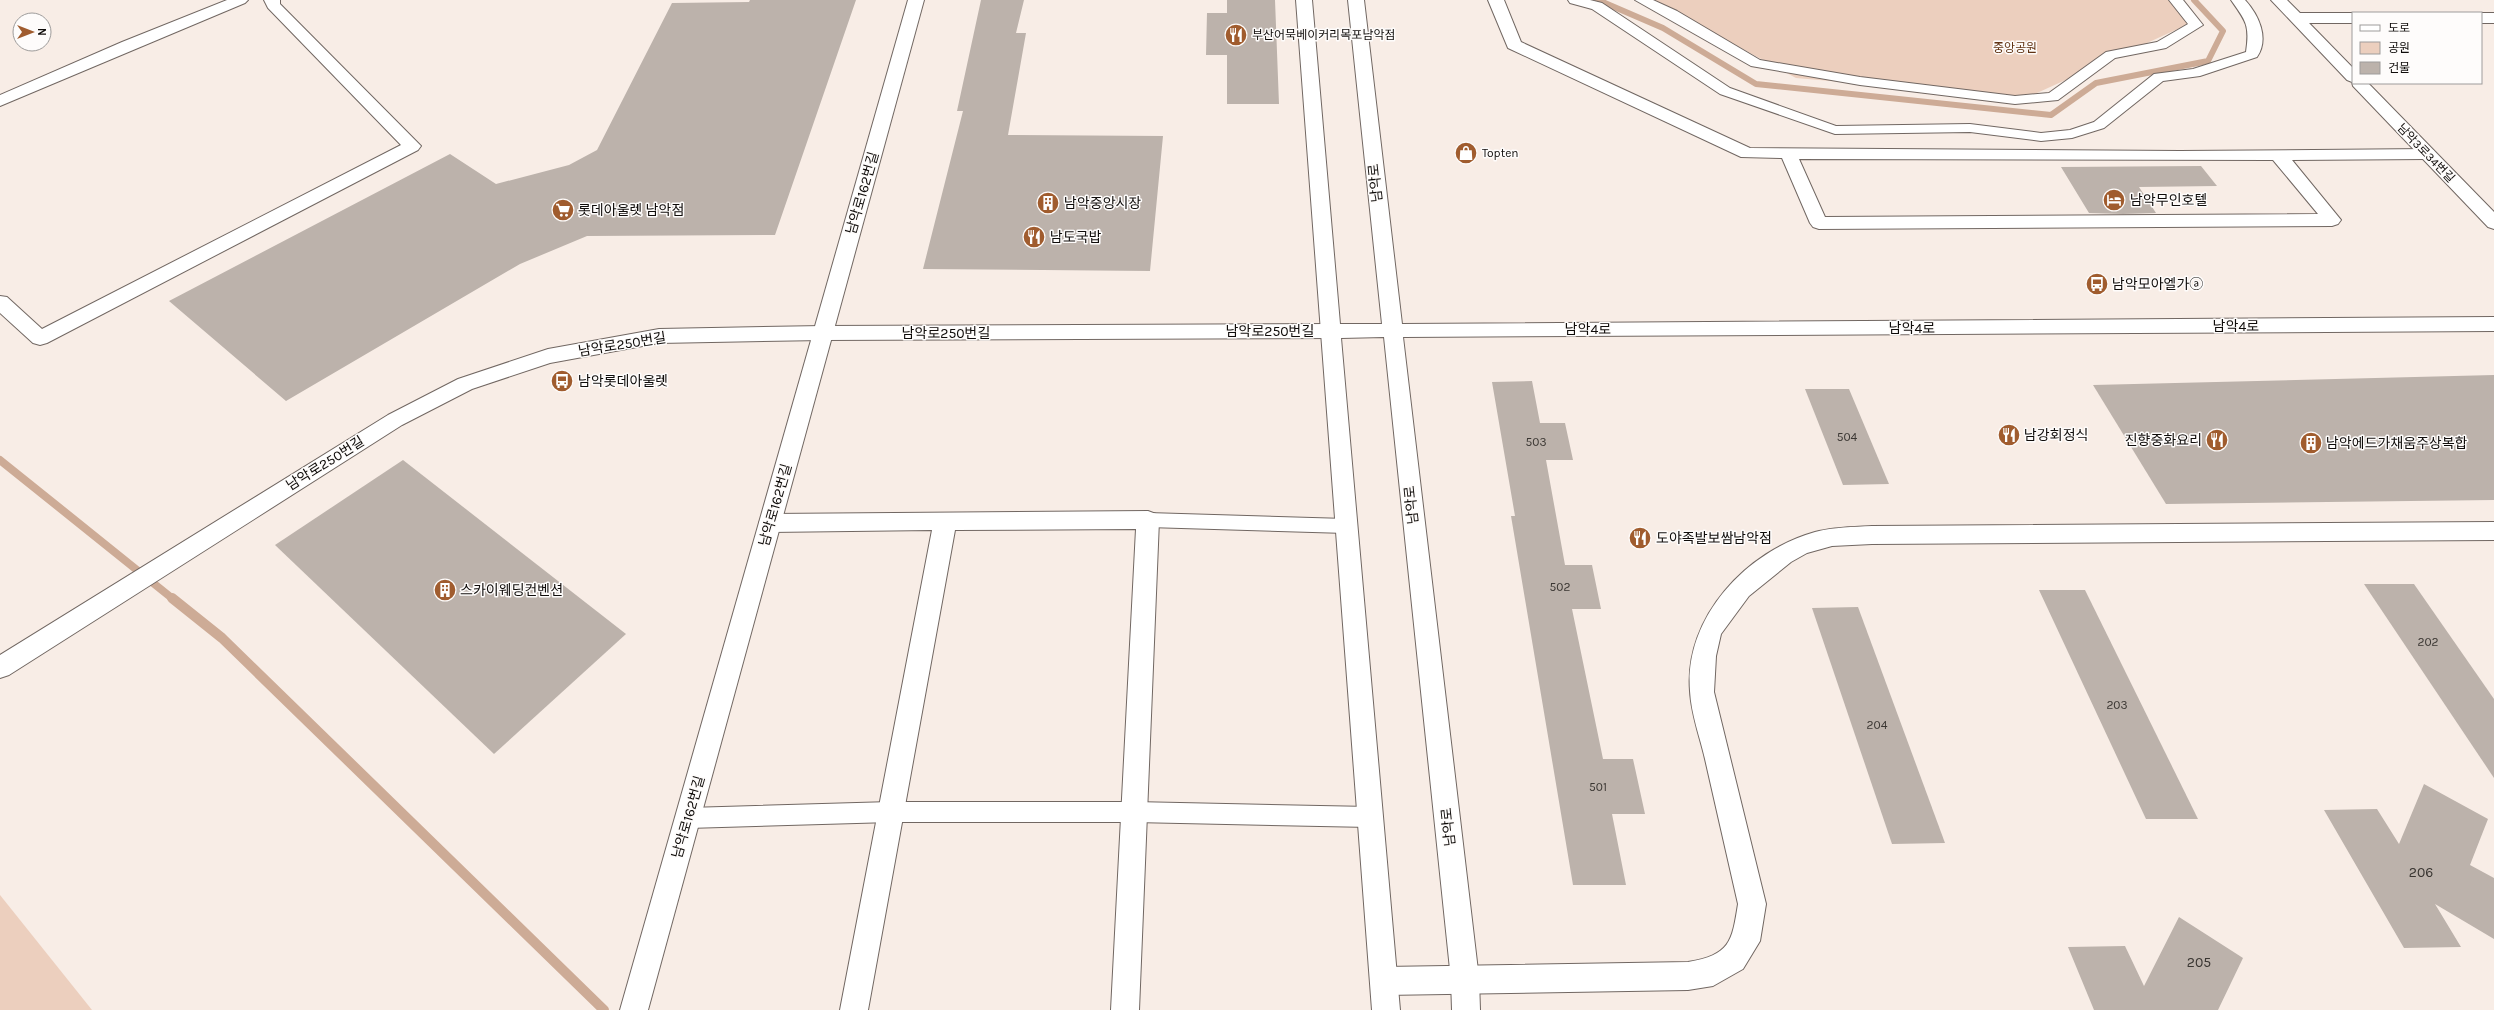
<svg xmlns="http://www.w3.org/2000/svg" width="2494" height="1010" font-family="Karla,'Noto Sans KR',sans-serif">
<style>
.green{fill:#eccfbe}
.lines{fill:none;stroke-linecap:round;stroke-linejoin:round}
.stream-far2{stroke:#cdab96;stroke-width:6}
.stream-far1{stroke:#cdab96;stroke-width:8}
.stream{stroke:#cdab96;stroke-width:10}
.building{fill:#bcb2ab}
.pedestrian-casing{stroke:#716762;stroke-width:2}
.minor-casing{stroke:#716762;stroke-width:2}
.tertiary-casing{stroke:#716762;stroke-width:2}
.pedestrian{fill:#fff;fill-rule:evenodd}
.minor{fill:#fff;fill-rule:evenodd}
.tertiary{fill:#fff;fill-rule:evenodd}
.labels{text-anchor:middle;stroke-width:3;stroke-linejoin:round;paint-order:stroke}
.far-poi-label{font-size:12px;fill:#0f0c0a;stroke:#fefcfb;text-anchor:start}
.far-park-label{font-size:12px;fill:#613313;stroke:#fefcfb}
.far-street-label{font-size:12px;fill:#0f0c0a;stroke:#fefcfb}
.number-label{font-size:12px;fill:#3a3632}
.street-label{font-size:14px;fill:#0f0c0a;stroke:#fefcfb}
.poi-label{font-size:14px;fill:#0f0c0a;stroke:#fefcfb;text-anchor:start}
.near-number-label{font-size:14px;fill:#3a3632}
</style>
<rect width="100%" height="100%" fill="#f8ede6"/>
<g class="green">
<path d="M1652,0H2171L2191,23L2026,98L1796,78Z"/>
<path d="M0,895L92,1010H0Z"/>
</g>
<g class="lines">
<path class="stream-far2" d="M1598,0L1663,28L1756,84L2051,115L2096,83L2208,61L2223,31L2194,0"/>
<path class="stream-far1" d="M0,460L173,599"/>
<path class="stream" d="M172,598L222,638L604,1010"/>
</g>
<g class="building">
<path d="M750,0H856L775,235L587,236L520,264L286,401L169,301L450,154L496,184L569,165L597,150L672,3L749,2Z"/>
<path d="M981,0H1024L1016,33H1026L1008,135L1163,136L1150,271L923,269L963,111H957Z"/>
<path d="M1227,0H1275L1279,104H1227V55H1206L1207,13H1227Z"/>
<path d="M2201,166L2217,186L2139,187L2156,213L2123,214L2089,213L2061,167Z"/>
<path d="M2494,375V500L2166,504L2093,385Z"/>
<path d="M1532,381L1540,423H1565L1573,460H1546L1565,565H1592L1601,609H1572L1603,759H1633L1645,814H1612L1626,885H1573L1511,516H1515L1492,382Z"/>
<path d="M1805,389H1849L1889,484L1843,485Z"/>
<path d="M403,460L626,634L494,754L275,545Z"/>
<path d="M2364,584H2414L2494,699V778Z"/>
<path d="M2039,590H2085L2198,819H2146Z"/>
<path d="M1858,607L1945,843L1892,844L1812,608Z"/>
<path d="M2424,784L2488,819L2470,865L2494,878V939L2435,904L2461,947L2404,948L2324,810L2377,809L2399,844Z"/>
<path d="M2179,917L2243,958L2218,1010H2094L2068,947L2125,946L2144,986Z"/>
</g>
<g class="lines">
<g class="pedestrian-casing">
<g id="pedestrian">
<path d="M1568,0H1590L1602,3L1730,88L1836,126L1970,124L2041,133L2070,130L2094,122L2154,74L2193,69L2246,52C2250,25 2246,21 2231,0H2245C2258,14 2270,38 2257,57L2200,76L2163,81L2104,128L2072,138L2041,141L1970,132L1835,134L1720,94L1592,9L1570,3Z"/>
<path d="M1635,0H1653L1677,11L1760,60L1860,77L2015,96L2049,93L2106,52L2157,42L2188,24L2169,0H2183L2203,25L2166,48L2115,58L2058,100L2015,104L1860,85L1751,66Z"/>
<path d="M1148,513L1346,519L1353,521L1356,526L1353,531L1346,533L1148,527L1141,525L1138,520L1141,515Z"/>
<path d="M891,802H1134L1370,807L1378,810L1381,817L1378,824L1370,827L1134,822H891L688,828L680,825L677,818L680,811L688,808Z"/>
</g>
</g>
<g class="minor-casing">
<g id="minor">
<path d="M264,0H280V4L421,146L418,150L47,343L40,345L33,343L0,313V296L7,297L42,329L401,145L268,8Z"/>
<path d="M1488,0H1504L1521,42L1750,148L2180,151L2427,149L2433,150L2436,154L2433,158L2427,159L2292,160L2341,220L2338,224L2332,226L1819,229L1813,227L1810,223L1782,158L1741,157L1508,48ZM1799,159L2273,160L2318,214L1825,217Z"/>
<path d="M1330,324L1337,326L1340,331L1337,336L1330,338L823,340L659,343L550,363L472,389L402,425L9,675L0,678V655L388,415L458,379L548,349L659,329L823,326Z"/>
<path d="M1148,511L1156,514L1159,520L1139,1010H1111L1136,529L955,530L868,1010H840L932,530L770,532L762,529L759,523L762,517L770,514Z"/>
<path d="M2494,522V540L1872,544L1832,546L1807,553L1791,562L1749,596L1721,634L1716,656L1714,692L1766,904L1760,941L1743,969L1713,986L1688,990L1384,995L1374,991L1370,981L1374,971L1384,967L1688,962C1730,955 1732,942 1738,904C1727,856 1716,807 1705,759C1700,737 1691,714 1690,691C1684,617 1747,551 1815,532C1834,527 1853,527 1872,526Z"/>
</g>
</g>
<g class="tertiary-casing">
<g id="tertiary">
<path d="M227,0H248L245,3L0,106V95L122,42Z"/>
<path d="M908,0H924L648,1010H620Z"/>
<path d="M1296,0H1312L1340,324H1382L1348,0H1364L1402,324L2494,317V331L1403,337L1479,979L1480,1010H1452L1451,979L1384,337L1341,338L1400,1010H1372Z"/>
<path d="M2271,0H2287L2300,13H2353V23H2309L2353,68V83H2368L2494,212V229L2488,227L2353,86L2352,82L2347,80Z"/>
<rect x="2481" y="13" width="13" height="10"/>
</g>
</g>
<use href="#pedestrian" class="pedestrian"/>
<use href="#minor" class="minor"/>
<use href="#tertiary" class="tertiary"/>
</g>
<defs>
<g id="restaurant-disc" transform="scale(1.15)"><circle r="9.5" fill="#a05c2e" stroke="#fefcfb"/><path d="M-5-6h1v4h1v-4h1v4h1v-4h1v5L-1.5 .5V6h-2V.5L-5-1ZM5-6V6H3V1.5H1.5Q1.5-4 5-6Z" fill="#fff"/></g>
<g id="shop-disc" transform="scale(1.15)"><circle r="9.5" fill="#a05c2e" stroke="#fefcfb"/><path d="M-5-2.5h2.3a2.7 3.5 0 0 1 5.4 0H5L5.5 6h-11ZM-1.5-2.5h3a1.5 2.3 0 0 0-3 0Z" fill="#fff"/></g>
<g id="hotel-disc" transform="scale(1.15)"><circle r="9.5" fill="#a05c2e" stroke="#fefcfb"/><path d="M-6-4.5h1.5V1H6V5H4.5V3h-9V5H-6ZM-4 0a1.8 1.8 0 1 1 3.6 0ZM.5 0V-2.5h3Q6-2.5 6 0Z" fill="#fff"/></g>
<g id="building-disc" transform="scale(1.15)"><circle r="9.5" fill="#a05c2e" stroke="#fefcfb"/><path d="M-4-6H4V6H1V3H-1V6H-4ZM-2.5-4.3h1.7v1.8h-1.7ZM.8-4.3h1.7v1.8H.8ZM-2.5-1h1.7V.8h-1.7ZM.8-1h1.7V.8H.8Z" fill="#fff"/></g>
<g id="supermarket-disc" transform="scale(1.15)"><circle r="9.5" fill="#a05c2e" stroke="#fefcfb"/><path d="M-6-5.5h2.5l.6 2H6L4.5 2H-2.5L-4.4-4H-6ZM-1.5 3.2a1.3 1.3 0 1 0 .1 0ZM3 3.2a1.3 1.3 0 1 0 .1 0Z" fill="#fff"/></g>
<g id="bus-disc" transform="scale(1.15)"><circle r="9.5" fill="#a05c2e" stroke="#fefcfb"/><path d="M-5-6H5V4H4V6H2V4H-2V6H-4V4H-5ZM-3.5-4V0h7V-4ZM-3.5 1.2v1.5H-2V1.2ZM2 1.2v1.5H3.5V1.2Z" fill="#fff"/></g>
</defs>
<g fill-rule="evenodd">
<use href="#restaurant-disc" x="1236" y="35"/>
<use href="#shop-disc" x="1466" y="153"/>
<use href="#hotel-disc" x="2114" y="200"/>
<use href="#building-disc" x="1048" y="203"/>
<use href="#supermarket-disc" x="563" y="210"/>
<use href="#restaurant-disc" x="1034" y="237"/>
<use href="#bus-disc" x="2097" y="284"/>
<use href="#bus-disc" x="562" y="381"/>
<use href="#restaurant-disc" x="2009" y="435"/>
<use href="#restaurant-disc" x="2217" y="440"/>
<use href="#building-disc" x="2311" y="443"/>
<use href="#restaurant-disc" x="1640" y="538"/>
<use href="#building-disc" x="445" y="590"/>
</g>
<g class="labels">
<g class="far-poi-label">
<text x="1252" y="39">부산어묵베이커리목포남악점</text>
<text x="1482" y="157">Topten</text>
</g>
<g class="far-park-label">
<text x="2015" y="52">중앙공원</text>
</g>
<g class="far-street-label">
<text transform="translate(2426 153) rotate(46)" y="4">남악3로34번길</text>
</g>
<g class="number-label">
<text x="1847" y="441">504</text>
<text x="1536" y="446">503</text>
<text x="1560" y="591">502</text>
<text x="2428" y="646">202</text>
<text x="2117" y="709">203</text>
<text x="1877" y="729">204</text>
<text x="1598" y="791">501</text>
</g>
<g class="street-label">
<text transform="translate(1375 183) rotate(-96)" y="5">남악로</text>
<text transform="translate(862 193) rotate(-74)" y="5">남악로162번길</text>
<text x="2236" y="331">남악4로</text>
<text x="1912" y="333">남악4로</text>
<text x="1588" y="334">남악4로</text>
<text x="1270" y="336">남악로250번길</text>
<text x="946" y="338">남악로250번길</text>
<text transform="translate(622 344) rotate(-9)" y="5">남악로250번길</text>
<text transform="translate(325 463) rotate(-32)" y="5">남악로250번길</text>
<text transform="translate(775 505) rotate(-74)" y="5">남악로162번길</text>
<text transform="translate(1411 505) rotate(-96)" y="5">남악로</text>
<text transform="translate(688 817) rotate(-74)" y="5">남악로162번길</text>
<text transform="translate(1448 827) rotate(-96)" y="5">남악로</text>
</g>
<g class="poi-label">
<text x="2130" y="205">남악무인호텔</text>
<text x="1064" y="208">남악중앙시장</text>
<text x="578" y="215">롯데아울렛 남악점</text>
<text x="1050" y="242">남도국밥</text>
<text x="2112" y="289">남악모아엘가ⓐ</text>
<text x="578" y="386">남악롯데아울렛</text>
<text x="2024" y="440">남강회정식</text>
<text x="2202" y="445" text-anchor="end">진향중화요리</text>
<text x="2326" y="448">남악에드가채움주상복합</text>
<text x="1656" y="543">도야족발보쌈남악점</text>
<text x="460" y="595">스카이웨딩컨벤션</text>
</g>
<g class="near-number-label">
<text x="2421" y="877">206</text>
<text x="2199" y="967">205</text>
</g>
</g>
<rect x="2352" y="12" width="130" height="72" fill="#fefcfb" stroke="#9e9c9b"/>
<rect x="2360" y="25" width="20" height="6" fill="#ffffff" stroke="#9e9c9b"/>
<text x="2388" y="32" font-size="12" fill="#0f0c0a">도로</text>
<rect x="2360" y="42" width="20" height="12" fill="#eccfbe" stroke="#9e9c9b"/>
<text x="2388" y="52" font-size="12" fill="#0f0c0a">공원</text>
<rect x="2360" y="62" width="20" height="12" fill="#bcb2ab" stroke="#9e9c9b"/>
<text x="2388" y="72" font-size="12" fill="#0f0c0a">건물</text>
<g transform="translate(32 32) rotate(90)"><circle r="19" fill="#fefcfb" stroke="#9e9c9b"/>
<path d="M0-3L7 15L0 10L-7 15Z" fill="#a05c2e"/>
<text y="-6" font-size="11" font-weight="bold" text-anchor="middle" fill="#0f0c0a">N</text>
</g>
</svg>
